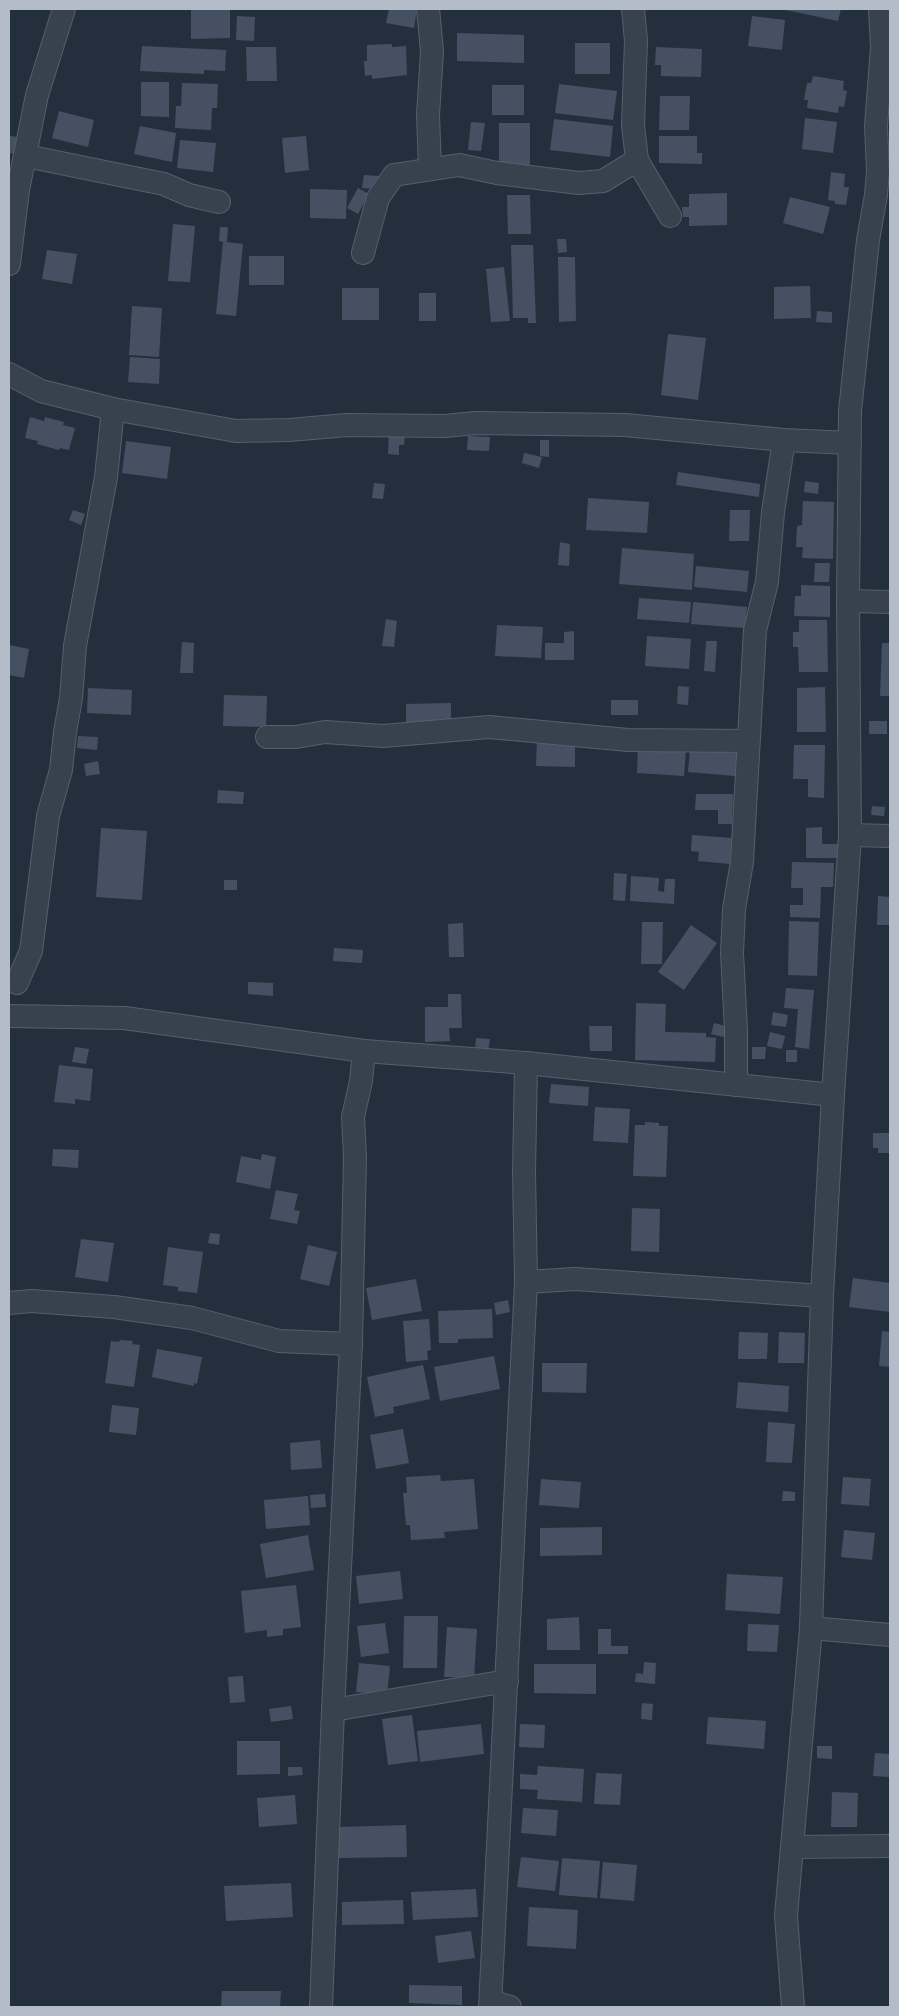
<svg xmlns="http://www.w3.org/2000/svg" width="899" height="2016" font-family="'Roboto Condensed',sans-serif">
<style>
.building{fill:#455162}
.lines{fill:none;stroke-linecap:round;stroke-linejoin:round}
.minor-casing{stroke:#565f6c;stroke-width:24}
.minor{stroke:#38414e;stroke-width:22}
</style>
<rect width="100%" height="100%" fill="#242f3e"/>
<g class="building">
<path d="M191,9H230V38L191,39Z"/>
<path d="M389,9H417L414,28L386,23Z"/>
<path d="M781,9H841L838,21Z"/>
<path d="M237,16L255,17L254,41L236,40Z"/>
<path d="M752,16L785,20L782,50L748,46Z"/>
<path d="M457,33L524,35V63L457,61Z"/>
<rect x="575" y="43" width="35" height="31"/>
<path d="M392,44V47L406,46L407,75L372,79V75L365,76L364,61H367V45Z"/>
<path d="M142,46L226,50L225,71L204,70V74L140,71Z"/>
<path d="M246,47H276L277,81H247Z"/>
<path d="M656,47L702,49L701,77L661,76V65H655Z"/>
<path d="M813,76L844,81L843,90L847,91L844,107L839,106L838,113L807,108L808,100H804L807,83H811Z"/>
<path d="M141,82H169V117L141,116Z"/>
<path d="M182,83L218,84L217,108H212L211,130L175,128L176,106H181Z"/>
<path d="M559,84L617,91L613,120L555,113Z"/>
<rect x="492" y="85" width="32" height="30"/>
<path d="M660,96H690L689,130H659Z"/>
<path d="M59,111L94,120L88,147L52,138Z"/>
<path d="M805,118L837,122L833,153L802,149Z"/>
<path d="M554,119L613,126L610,157L550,150Z"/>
<path d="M471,122L485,123L481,151L468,150Z"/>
<rect x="499" y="123" width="31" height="42"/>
<path d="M140,126L176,133L172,162L134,154Z"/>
<path d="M9,136L19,137L17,154L9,153Z"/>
<path d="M306,136L309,170L285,173L282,138Z"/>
<path d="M659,136H697V153H702V164L659,163Z"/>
<path d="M180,140L216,143L213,172L177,168Z"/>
<path d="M831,172L845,174L844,187H849L846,205L835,204V201L828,200Z"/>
<path d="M364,175L379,176L378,189L362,188Z"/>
<path d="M358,188L369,194L358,214L347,208Z"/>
<path d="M310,189L347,190L346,219L310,218Z"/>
<path d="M727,193V225L689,226V217H683L682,207H689V194Z"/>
<path d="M507,195H530L531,234H508Z"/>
<path d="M790,197L830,207L823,234L783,223Z"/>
<path d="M173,224L195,226L190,282L168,281Z"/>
<path d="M220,227H228L227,242L243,244L236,316L216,314L223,242L219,241Z"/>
<path d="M557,239H566L567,252L558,253Z"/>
<path d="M511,245H533L536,323H528V318H513Z"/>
<path d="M47,250L77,254L72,284L42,279Z"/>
<rect x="249" y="256" width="35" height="29"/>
<path d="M558,257H575L576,321L559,322Z"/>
<path d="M504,267L510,321L491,322L486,269Z"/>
<path d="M810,286L811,318L774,319V287Z"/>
<rect x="342" y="288" width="37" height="32"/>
<rect x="419" y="293" width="17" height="28"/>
<path d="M132,306L162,308L159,357L129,355Z"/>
<path d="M817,311L832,312V323L816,322Z"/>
<path d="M668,334L706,338L698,400L661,395Z"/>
<path d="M130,357L160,359L159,384L128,382Z"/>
<path d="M30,417L44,421L45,417L64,422L63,425L75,428L69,450L60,448L59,450L37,444L38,441L25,438Z"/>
<path d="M389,433L405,434L404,445H399V455L388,454Z"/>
<path d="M468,436L490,437L489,451L467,450Z"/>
<path d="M540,440H549V457L540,456Z"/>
<path d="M126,441L171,447L167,479L122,473Z"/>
<path d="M524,453L542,457L539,468L522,463Z"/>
<path d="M678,472L760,484L759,497L676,485Z"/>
<path d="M805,481L819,483L818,494L804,492Z"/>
<path d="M374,483L385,484L383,499L372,498Z"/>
<path d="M588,498L649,502L647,533L586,530Z"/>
<path d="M803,501L834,502L833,559L802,558L803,547H796L797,526L802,525Z"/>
<path d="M73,510L85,514L81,525L69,520Z"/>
<path d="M730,510H750L749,541H729Z"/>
<path d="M560,542L570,544L569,566L558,565Z"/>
<path d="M622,548L694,554L692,590L619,584Z"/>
<path d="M815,563H830L829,582H814Z"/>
<path d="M696,566L749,571L747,592L694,587Z"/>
<path d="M801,585L830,586V617L794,616L795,596H801Z"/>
<path d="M639,598L691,602L689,623L637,619Z"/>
<path d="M693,602L747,607L745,628L691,624Z"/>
<path d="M386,619L397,621L394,647L382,646Z"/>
<path d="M799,620H827L828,672H799L798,647H793V632H799Z"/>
<path d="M497,625L543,627L541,658L495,656Z"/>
<path d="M574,631V660H545V643H564V632Z"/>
<path d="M647,636L691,639L689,669L645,666Z"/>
<path d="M706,641H717L715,672L704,671Z"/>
<path d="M182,642L194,643L193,673H180Z"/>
<path d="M882,643H890V696H880Z"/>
<path d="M9,645L29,649L24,678L9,675Z"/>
<path d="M678,686L689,687L688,705L677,704Z"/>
<path d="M825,687L826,732H797V688Z"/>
<path d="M88,688L132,690L131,715L87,713Z"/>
<path d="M224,695L267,696L266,727L223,726Z"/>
<rect x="611" y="700" width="27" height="15"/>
<path d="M451,703V724L406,726V704Z"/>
<rect x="869" y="721" width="18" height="13"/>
<path d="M78,736L98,737L97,750L77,748Z"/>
<path d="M537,740L575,741V767L536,766Z"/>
<path d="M794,745H825L824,798L808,797V779H793Z"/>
<path d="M638,747L686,750L684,776L637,773Z"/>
<path d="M690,749L737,753L735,776L688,772Z"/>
<path d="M98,761L100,774L86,776L84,764Z"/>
<path d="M218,790L244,792L243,804L217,803Z"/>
<path d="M696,794H733L732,824H718V810H695Z"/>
<path d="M872,806L885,807L884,816L871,815Z"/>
<path d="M822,827V844H838V858H806V828Z"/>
<path d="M101,828L147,831L142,900L96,897Z"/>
<path d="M692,835L732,838L730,864L698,861L699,852L691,851Z"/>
<path d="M792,862L834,863L833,887H821L820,918L790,917V905H803V888H791Z"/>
<path d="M614,873L627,874L625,901L613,900Z"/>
<path d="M631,876L659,878L658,891L664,892L665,879H675L674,904L630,901Z"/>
<rect x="224" y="880" width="13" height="10"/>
<path d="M878,896L890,897V925H877Z"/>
<path d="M789,921L819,922L817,976L788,975Z"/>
<path d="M642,922H663L662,964H641Z"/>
<path d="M463,923L464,957H449L448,924Z"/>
<path d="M691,925L717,943L684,990L658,972Z"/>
<path d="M334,948L363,950L362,963L333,961Z"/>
<path d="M248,982L273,983V996L248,994Z"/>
<path d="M786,988L814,990L809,1049L795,1047L798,1009L784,1008Z"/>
<path d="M448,994H461L462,1028H449L450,1041L425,1042V1007H448Z"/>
<path d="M636,1003L666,1004L665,1032L706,1033V1037L716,1038L715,1062L635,1060Z"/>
<path d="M773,1012L788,1015L786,1027L771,1025Z"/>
<path d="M714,1023L726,1026L724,1037L711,1034Z"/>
<path d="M589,1026H612V1051H590Z"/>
<path d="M770,1032L785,1036L782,1049L767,1046Z"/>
<path d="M476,1038L490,1039L488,1052L475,1051Z"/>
<path d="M75,1047L89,1049L86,1064L72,1062Z"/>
<path d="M752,1047H766L765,1059H752Z"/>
<rect x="786" y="1050" width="11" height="12"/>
<path d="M59,1065L93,1069L90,1101L75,1099V1104L54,1102Z"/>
<path d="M551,1084L589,1087L588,1106L549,1103Z"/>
<path d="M595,1107L630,1109L628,1143L593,1141Z"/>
<path d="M645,1122L659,1123V1126H668L666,1177L633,1176L635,1125H645Z"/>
<path d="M873,1133H890V1153H878V1148H873Z"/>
<path d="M53,1149L79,1150L78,1168L52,1166Z"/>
<path d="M262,1154L276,1157L270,1189L236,1182L241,1156L261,1160Z"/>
<path d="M276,1190L298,1194L294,1210L300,1211L297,1224L270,1219Z"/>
<path d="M632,1208L660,1209L659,1252L631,1251Z"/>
<path d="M210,1233L220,1234L219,1245L208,1243Z"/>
<path d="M81,1239L114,1243L108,1282L75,1277Z"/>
<path d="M308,1245L337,1252L329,1286L300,1279Z"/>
<path d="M168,1247L203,1252L197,1293L178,1291V1287L163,1285Z"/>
<path d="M853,1278L890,1283V1312L849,1307Z"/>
<path d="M416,1279L422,1311L372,1320L366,1288Z"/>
<path d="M508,1300L510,1312L496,1315L494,1303Z"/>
<path d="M492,1309L493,1338L458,1339V1343H439L438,1311Z"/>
<path d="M429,1319L431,1350L427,1351L428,1360L406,1362L403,1321Z"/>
<path d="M882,1331L890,1332V1367L879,1366Z"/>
<path d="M739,1332L768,1333L767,1359H738Z"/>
<path d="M779,1332L805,1333L804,1363H778Z"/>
<path d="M120,1340L133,1341L132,1344L140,1345L134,1387L105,1383L111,1341L119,1342Z"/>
<path d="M157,1349L202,1357L197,1384L194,1383V1386L152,1377Z"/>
<path d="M494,1356L500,1389L440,1401L434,1367Z"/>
<path d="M542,1363H587L586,1393L542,1392Z"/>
<path d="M423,1365L430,1399L393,1407L394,1413L375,1417L367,1377Z"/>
<path d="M738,1382L789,1386L788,1412L736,1408Z"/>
<path d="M112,1405L139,1408L136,1435L109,1432Z"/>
<path d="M768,1422L795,1424L792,1463L766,1462Z"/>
<path d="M403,1429L409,1463L376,1469L370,1435Z"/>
<path d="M320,1440L322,1468L291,1470L290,1443Z"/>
<path d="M440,1475L441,1481L474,1479L478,1529L444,1532L445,1538L411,1540L410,1525H406L403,1493H407L406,1477Z"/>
<path d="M843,1477L871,1479L869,1506L841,1504Z"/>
<path d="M541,1479L581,1482L579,1508L539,1505Z"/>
<path d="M783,1491L795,1492V1501H782Z"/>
<path d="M325,1494L326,1507L311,1508L310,1495Z"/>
<path d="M308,1496L310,1525L266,1529L264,1500Z"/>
<path d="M602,1527V1555L540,1556V1528Z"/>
<path d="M844,1530L875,1533L872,1560L841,1557Z"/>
<path d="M308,1535L314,1570L266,1578L260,1544Z"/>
<path d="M400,1571L403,1599L359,1604L356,1576Z"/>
<path d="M727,1574L783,1577L780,1614L725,1610Z"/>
<path d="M296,1585L301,1627L283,1629V1635L267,1637V1630L245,1633L241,1591Z"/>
<path d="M404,1616H438L437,1668H403Z"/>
<path d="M579,1617L580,1650H547V1619Z"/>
<path d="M385,1623L389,1653L361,1657L357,1626Z"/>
<path d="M748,1624L779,1625L777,1652L747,1651Z"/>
<path d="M447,1627L477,1629L474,1678L444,1677Z"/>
<path d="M598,1629H611V1646H628V1654H598Z"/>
<path d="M644,1662L656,1663L655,1684L635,1682L636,1673L643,1674Z"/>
<path d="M359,1663L390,1666L387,1695L356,1692Z"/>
<path d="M534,1664H596V1694L534,1693Z"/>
<path d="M243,1676L245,1702L230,1703L228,1677Z"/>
<path d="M642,1703L653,1704L652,1720L641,1719Z"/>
<path d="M291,1706L293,1719L271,1722L269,1709Z"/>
<path d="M412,1715L418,1761L388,1765L382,1719Z"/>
<path d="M708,1717L766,1721L764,1749L706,1744Z"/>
<path d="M481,1724L484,1754L420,1762L417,1731Z"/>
<path d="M520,1724L545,1725L544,1748L519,1747Z"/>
<path d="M237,1741H280V1774L237,1775Z"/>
<path d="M817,1746H832V1759L817,1758Z"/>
<path d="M875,1753L890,1754V1777L873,1776Z"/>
<path d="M538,1766L584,1769L582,1802L537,1799L538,1790L520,1789V1774L537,1775Z"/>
<path d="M288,1767H302L303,1775L288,1776Z"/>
<path d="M596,1773L622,1774L620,1805L594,1804Z"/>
<path d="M832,1792L858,1793L857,1827H831Z"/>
<path d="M295,1795L297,1824L259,1827L257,1798Z"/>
<path d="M523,1808L558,1810L556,1836L521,1833Z"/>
<path d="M406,1825L407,1857L339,1858L338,1827Z"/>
<path d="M521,1857L559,1861L555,1891L517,1887Z"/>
<path d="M562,1858L600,1861L597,1898L559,1895Z"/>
<path d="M603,1862L637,1865L634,1901L600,1898Z"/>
<path d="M291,1883L293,1917L226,1921L224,1886Z"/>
<path d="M476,1889L478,1917L413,1920L411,1892Z"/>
<path d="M403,1900L404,1924L342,1925V1902Z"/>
<path d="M529,1907L578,1910L576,1949L527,1946Z"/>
<path d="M471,1931L475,1958L438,1963L435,1936Z"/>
<path d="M409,1985L462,1986V2005L409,2003Z"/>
<path d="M222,1991H281L280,2007H221Z"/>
</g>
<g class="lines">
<g class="minor-casing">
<g id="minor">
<path d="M428,9L432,51L428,115L430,169"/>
<path d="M633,9L636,41L633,125L637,160L670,216"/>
<path d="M26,156L164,184L189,195L219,202"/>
<path d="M363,253L378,198L394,175L459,165L497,173L579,183L603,181L637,160"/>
<path d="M9,264L18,190L37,95L64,9"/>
<path d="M9,374L41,391L113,409L236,431L289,430L347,425L445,426L476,423L625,425L784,440L850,443"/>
<path d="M848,601L890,602"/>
<path d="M267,737H296L325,732L383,736L489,727L628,740L748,741"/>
<path d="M850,835L890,836"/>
<path d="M17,983L31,951L48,816L61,770L65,732L71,698L75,646L106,477L113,409"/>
<path d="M9,1016L124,1018L364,1051L526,1063L833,1095"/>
<path d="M736,1085V1030L732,953L734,909L742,862L755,630L767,582L773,512L784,440"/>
<path d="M526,1282L575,1279L822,1296"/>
<path d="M9,1303L31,1301L114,1307L192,1318L279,1341L351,1344"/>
<path d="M811,1628L890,1635"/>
<path d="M333,1710L507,1681"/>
<path d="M792,1847L890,1846"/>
<path d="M491,2001L510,2007"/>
<path d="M321,2007L333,1710L351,1344L355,1158L353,1117L361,1081L364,1051"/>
<path d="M490,2007L526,1282L524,1172L526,1063"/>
<path d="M793,2007L786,1916L811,1628L822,1296L833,1095L850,835L848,601L850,411L868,240L876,195L878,171L876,126L882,48L880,9"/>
</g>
</g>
<use href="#minor" class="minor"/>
</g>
<rect width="899" height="2016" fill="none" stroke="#b4bcc9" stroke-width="20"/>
</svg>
